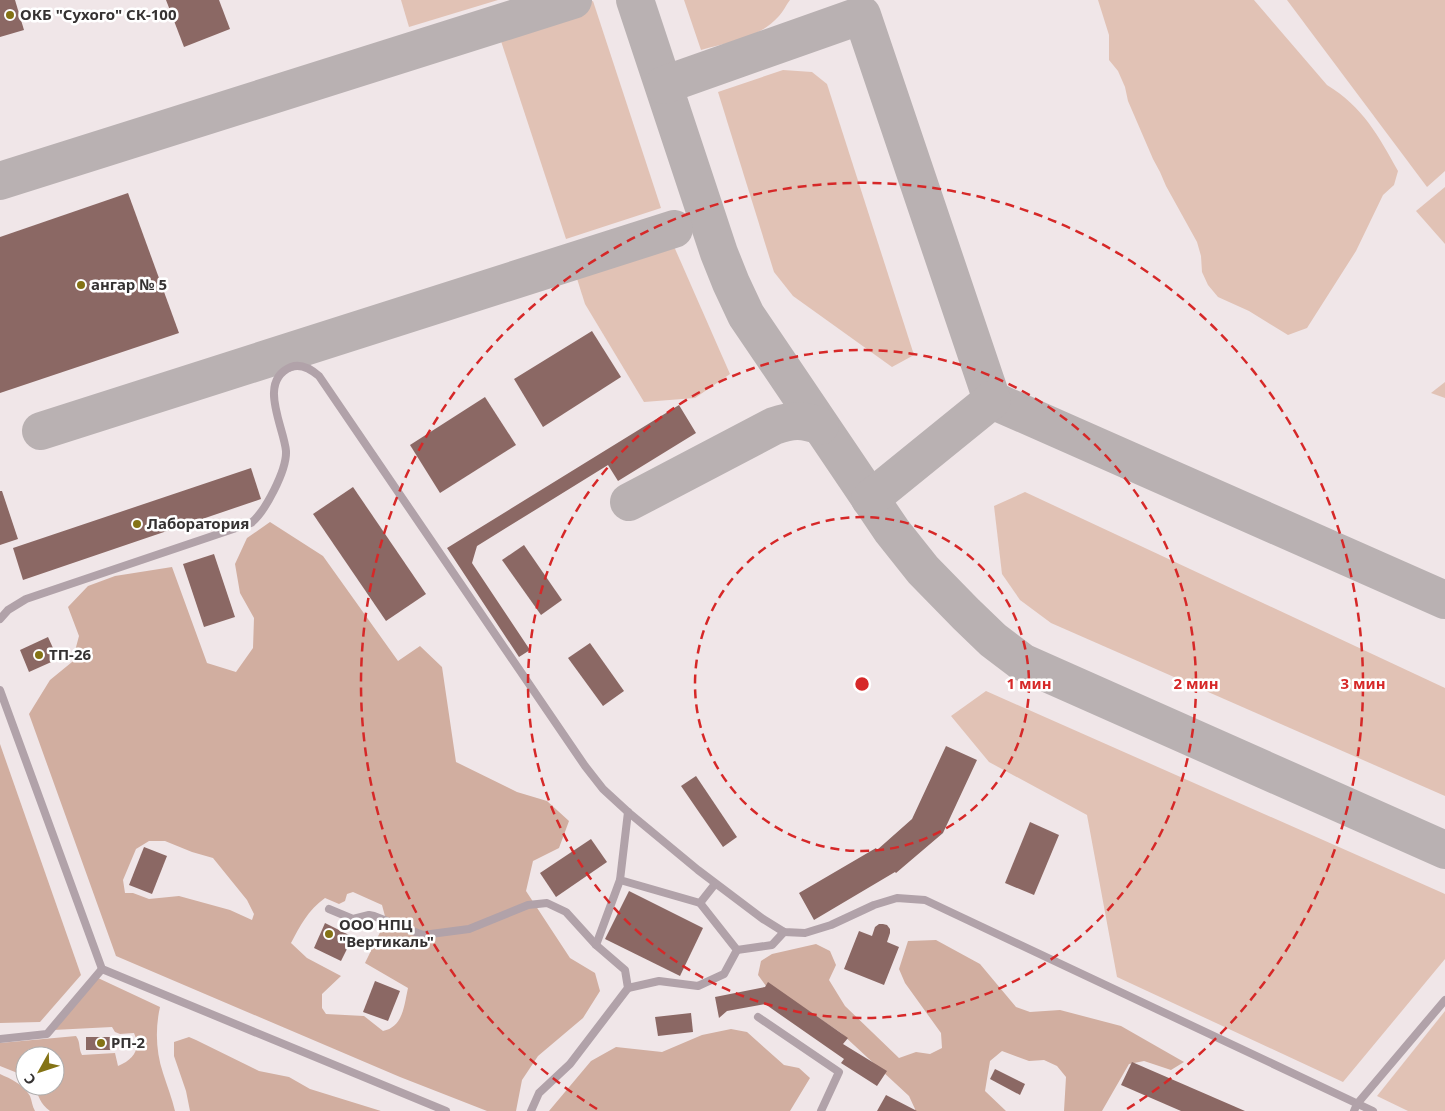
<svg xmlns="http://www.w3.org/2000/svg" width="1445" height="1111" font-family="'Noto Sans',sans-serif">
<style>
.green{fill:#e1c2b5}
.forest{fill:#d1aea0;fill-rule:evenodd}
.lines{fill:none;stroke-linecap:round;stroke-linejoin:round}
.taxiway{stroke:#b9b1b2;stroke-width:38}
.building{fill:#8b6864}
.service{stroke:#b1a2a9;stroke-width:8}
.ring{fill:none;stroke:#d62828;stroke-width:2.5;stroke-dasharray:9 6}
.poi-dot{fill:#847315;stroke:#fff;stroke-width:2}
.labels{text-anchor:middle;stroke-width:5;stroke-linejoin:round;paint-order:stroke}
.poi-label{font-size:15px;font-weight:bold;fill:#353232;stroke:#fff;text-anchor:start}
.centre{fill:#d62828;stroke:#fff;stroke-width:2.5}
.ring-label{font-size:15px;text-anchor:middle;font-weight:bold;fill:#d62828;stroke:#fff;stroke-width:5;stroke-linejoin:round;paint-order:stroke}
</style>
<rect width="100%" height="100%" fill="#f0e6e8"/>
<g class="green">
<path d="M401,0H498L409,27Z"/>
<path d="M684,0H790C786,5 783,12 779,16C759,39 728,42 701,50Z"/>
<path d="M1098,0H1254L1327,85C1363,107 1378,135 1398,171L1394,185L1383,195L1356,251L1307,328L1288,335L1249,311L1218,297L1208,285L1202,272L1201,256L1197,242L1166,186L1160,172L1153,159L1128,101L1125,87L1118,71L1109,60V35Z"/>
<path d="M1287,0H1445V171L1427,187Z"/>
<path d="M593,1L661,208L566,239L498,32Z"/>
<path d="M783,70L812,72L827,84L914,355L892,367L793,296L774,272L718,92Z"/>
<path d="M1445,187V244L1416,211Z"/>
<path d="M669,235L730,374L695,398L644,402L585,304L573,266Z"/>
<path d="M1445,382V398L1431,393Z"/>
<path d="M1025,492L1445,688V796L1051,623L1020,600L1002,574L994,506Z"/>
<path d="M986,691L1445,894V959L1343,1082L1117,977L1087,815L989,762L951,716Z"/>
<path d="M1445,1011V1111H1408L1377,1096Z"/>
</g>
<g class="forest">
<path d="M270,522L323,556L398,661L420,646L442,667L456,762L517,792L547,801L569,821L559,848L533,861L526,891L570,958L595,973L600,991L583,1018L538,1056L522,1080L516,1111H487L400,1077L116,956L29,714L50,680L72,662L79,636L68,607L88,586L115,576L172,567L207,663L236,672L253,648L254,618L240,593L235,564L247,538ZM149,841H165L192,852L213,858L247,900L254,914L252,920L230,910L179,896L149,899L133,893H125L123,880L136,849ZM353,892L382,905L386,920L365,963L408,988C404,1006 403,1027 383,1031L364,1016L326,1014L322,1008V994L341,976L307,958L291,943C300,926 308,910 325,898L339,904L345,901L347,894Z"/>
<path d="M0,744L81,975L40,1022L0,1023Z"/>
<path d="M936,940L980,964L1016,1007L1030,1012L1060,1010L1121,1026L1184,1062L1171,1070L1144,1061L1129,1064L1102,1111H1064L1066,1077L1057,1066L1044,1060L1029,1061L1002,1051L990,1061L985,1091L1006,1111H915V1109L909,1096L841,1033L779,991L766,986L758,975L761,961L772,954L816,944L830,951L836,965L829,980L845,1006L899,1058L916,1052L930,1054L942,1048L941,1033L905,983L899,969L908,941Z"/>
<path d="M98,978L160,1007C155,1029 156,1052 163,1073C167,1086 172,1098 175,1111H50C40,1104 39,1096 34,1086H55V1056H25V1078L15,1072L0,1066V1043L76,1036C81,1043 78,1047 82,1055L115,1053L118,1066C134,1059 141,1049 134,1033L120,1034L115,1032L112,1027L53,1030Z"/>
<path d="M731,1029L747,1032L784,1065L799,1068L810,1078L790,1111H549L591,1061L616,1047L662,1052L702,1035Z"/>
<path d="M189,1037L196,1040L259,1071L289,1077L310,1089L381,1111H190L186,1091L174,1056V1042Z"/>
<path d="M0,1074C11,1079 23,1084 30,1096C32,1101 32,1106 35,1111H0Z"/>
</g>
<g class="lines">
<g class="taxiway">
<path d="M635,0L719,253L731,283L746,315L892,531L923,570L966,614L993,640L1022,662L1445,850"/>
<path d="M664,85L862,15L992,400L1445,600"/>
<path d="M0,181L573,0"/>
<path d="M41,431L674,229"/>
<path d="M870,499L992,400"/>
<path d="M629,502L774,426C792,420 802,419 820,426"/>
</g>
</g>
<g class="building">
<path d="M0,0H15L24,30L0,37Z"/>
<path d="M166,0H219L230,29L184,47Z"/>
<path d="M128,193L179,333L0,393V237Z"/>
<path d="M592,331L621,377L543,427L514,379Z"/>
<path d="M485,397L516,445L440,493L410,445Z"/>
<path d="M679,405L696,433L618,481L608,465L477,546L472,563L530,650L519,657L447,548Z"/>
<path d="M251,468L261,499L23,580L13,548Z"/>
<path d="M353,487L426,594L386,621L313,514Z"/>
<path d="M0,491H2L18,539L0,545Z"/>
<path d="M524,545L562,600L541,615L502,560Z"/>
<path d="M214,554L235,617L204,627L183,564Z"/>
<path d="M48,637L58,659L29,672L20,650Z"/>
<path d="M590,643L624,691L603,706L568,658Z"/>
<path d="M946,746L977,760L943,833L896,873L895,872L814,920L799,893L876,848L877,850L912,819Z"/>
<path d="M696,776L737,837L723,847L681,786Z"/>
<path d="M1030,822L1059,835L1034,895L1005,883Z"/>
<path d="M591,839L607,862L556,897L540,873Z"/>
<path d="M144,847L167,856L152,894L129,885Z"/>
<path d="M629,891L703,928L680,976L605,939Z"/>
<path d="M325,923L353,937L341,961L314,948Z"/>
<path d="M879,924H883L887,925L890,929V933L887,942L899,947L884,985L844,969L859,931L872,936L875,927Z"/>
<path d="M375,981L400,991L388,1021L363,1012Z"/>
<path d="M768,982L848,1038L843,1044L887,1071L877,1086L841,1063L844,1059L765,1004L727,1011L719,1018L715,997L765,987Z"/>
<path d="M691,1013L693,1032L658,1036L655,1017Z"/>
<rect x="86" y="1037" width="29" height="13"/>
<path d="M1132,1062L1245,1111H1181L1121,1085Z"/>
<path d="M995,1069L1025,1084L1020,1095L990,1079Z"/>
<path d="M886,1095L917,1111H877Z"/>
</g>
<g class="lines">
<g class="service">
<path d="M0,619L8,610L26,599L251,523C265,512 287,470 286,451C284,427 257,381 291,367C302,363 312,370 319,376L585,766L603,789L628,812L698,870L763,919L784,932L805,933L831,925L874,905L897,898L925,900L1373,1111"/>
<path d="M0,690L102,969L446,1111"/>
<path d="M628,812L620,880L700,903L737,950L724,974L698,986L659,981L628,988"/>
<path d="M700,903L715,884"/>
<path d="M329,909L353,919L369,915L374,916L423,935L469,929L528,905L547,903L566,912L596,945L625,970L628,988L570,1064L539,1093L531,1111"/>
<path d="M596,945L620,880"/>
<path d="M737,950L772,945L784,932"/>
<path d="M758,1017L839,1072L821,1111"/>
<path d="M0,1039L47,1034L102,969"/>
<path d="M1354,1111L1357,1104L1445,1000"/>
</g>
</g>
<g class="ring">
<circle cx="862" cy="684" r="167"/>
<circle cx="862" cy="684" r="334"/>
<path d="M597 1109A501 501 0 1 1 1127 1109"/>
</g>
<g class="poi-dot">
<circle cx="10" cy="15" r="5"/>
<circle cx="81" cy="285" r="5"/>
<circle cx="137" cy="524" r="5"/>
<circle cx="39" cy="655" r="5"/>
<circle cx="329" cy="934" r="5"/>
<circle cx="101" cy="1043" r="5"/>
</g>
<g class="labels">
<g class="poi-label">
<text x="20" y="20">ОКБ "Сухого" СК-100</text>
<text x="91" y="290">ангар № 5</text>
<text x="147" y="529">Лаборатория</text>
<text x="49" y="660">ТП-26</text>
<text x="339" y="930">ООО НПЦ<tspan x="339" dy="17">"Вертикаль"</tspan></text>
<text x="111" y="1048">РП-2</text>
</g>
</g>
<circle cx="862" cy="684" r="8" class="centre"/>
<g class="ring-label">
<text x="1029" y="689">1 мин</text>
<text x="1196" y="689">2 мин</text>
<text x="1363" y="689">3 мин</text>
</g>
<g transform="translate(40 1071) rotate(230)"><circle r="24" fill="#ffffff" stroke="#aeadad"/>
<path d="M0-4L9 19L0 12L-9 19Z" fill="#847315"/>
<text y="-8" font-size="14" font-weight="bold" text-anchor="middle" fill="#353232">С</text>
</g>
</svg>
